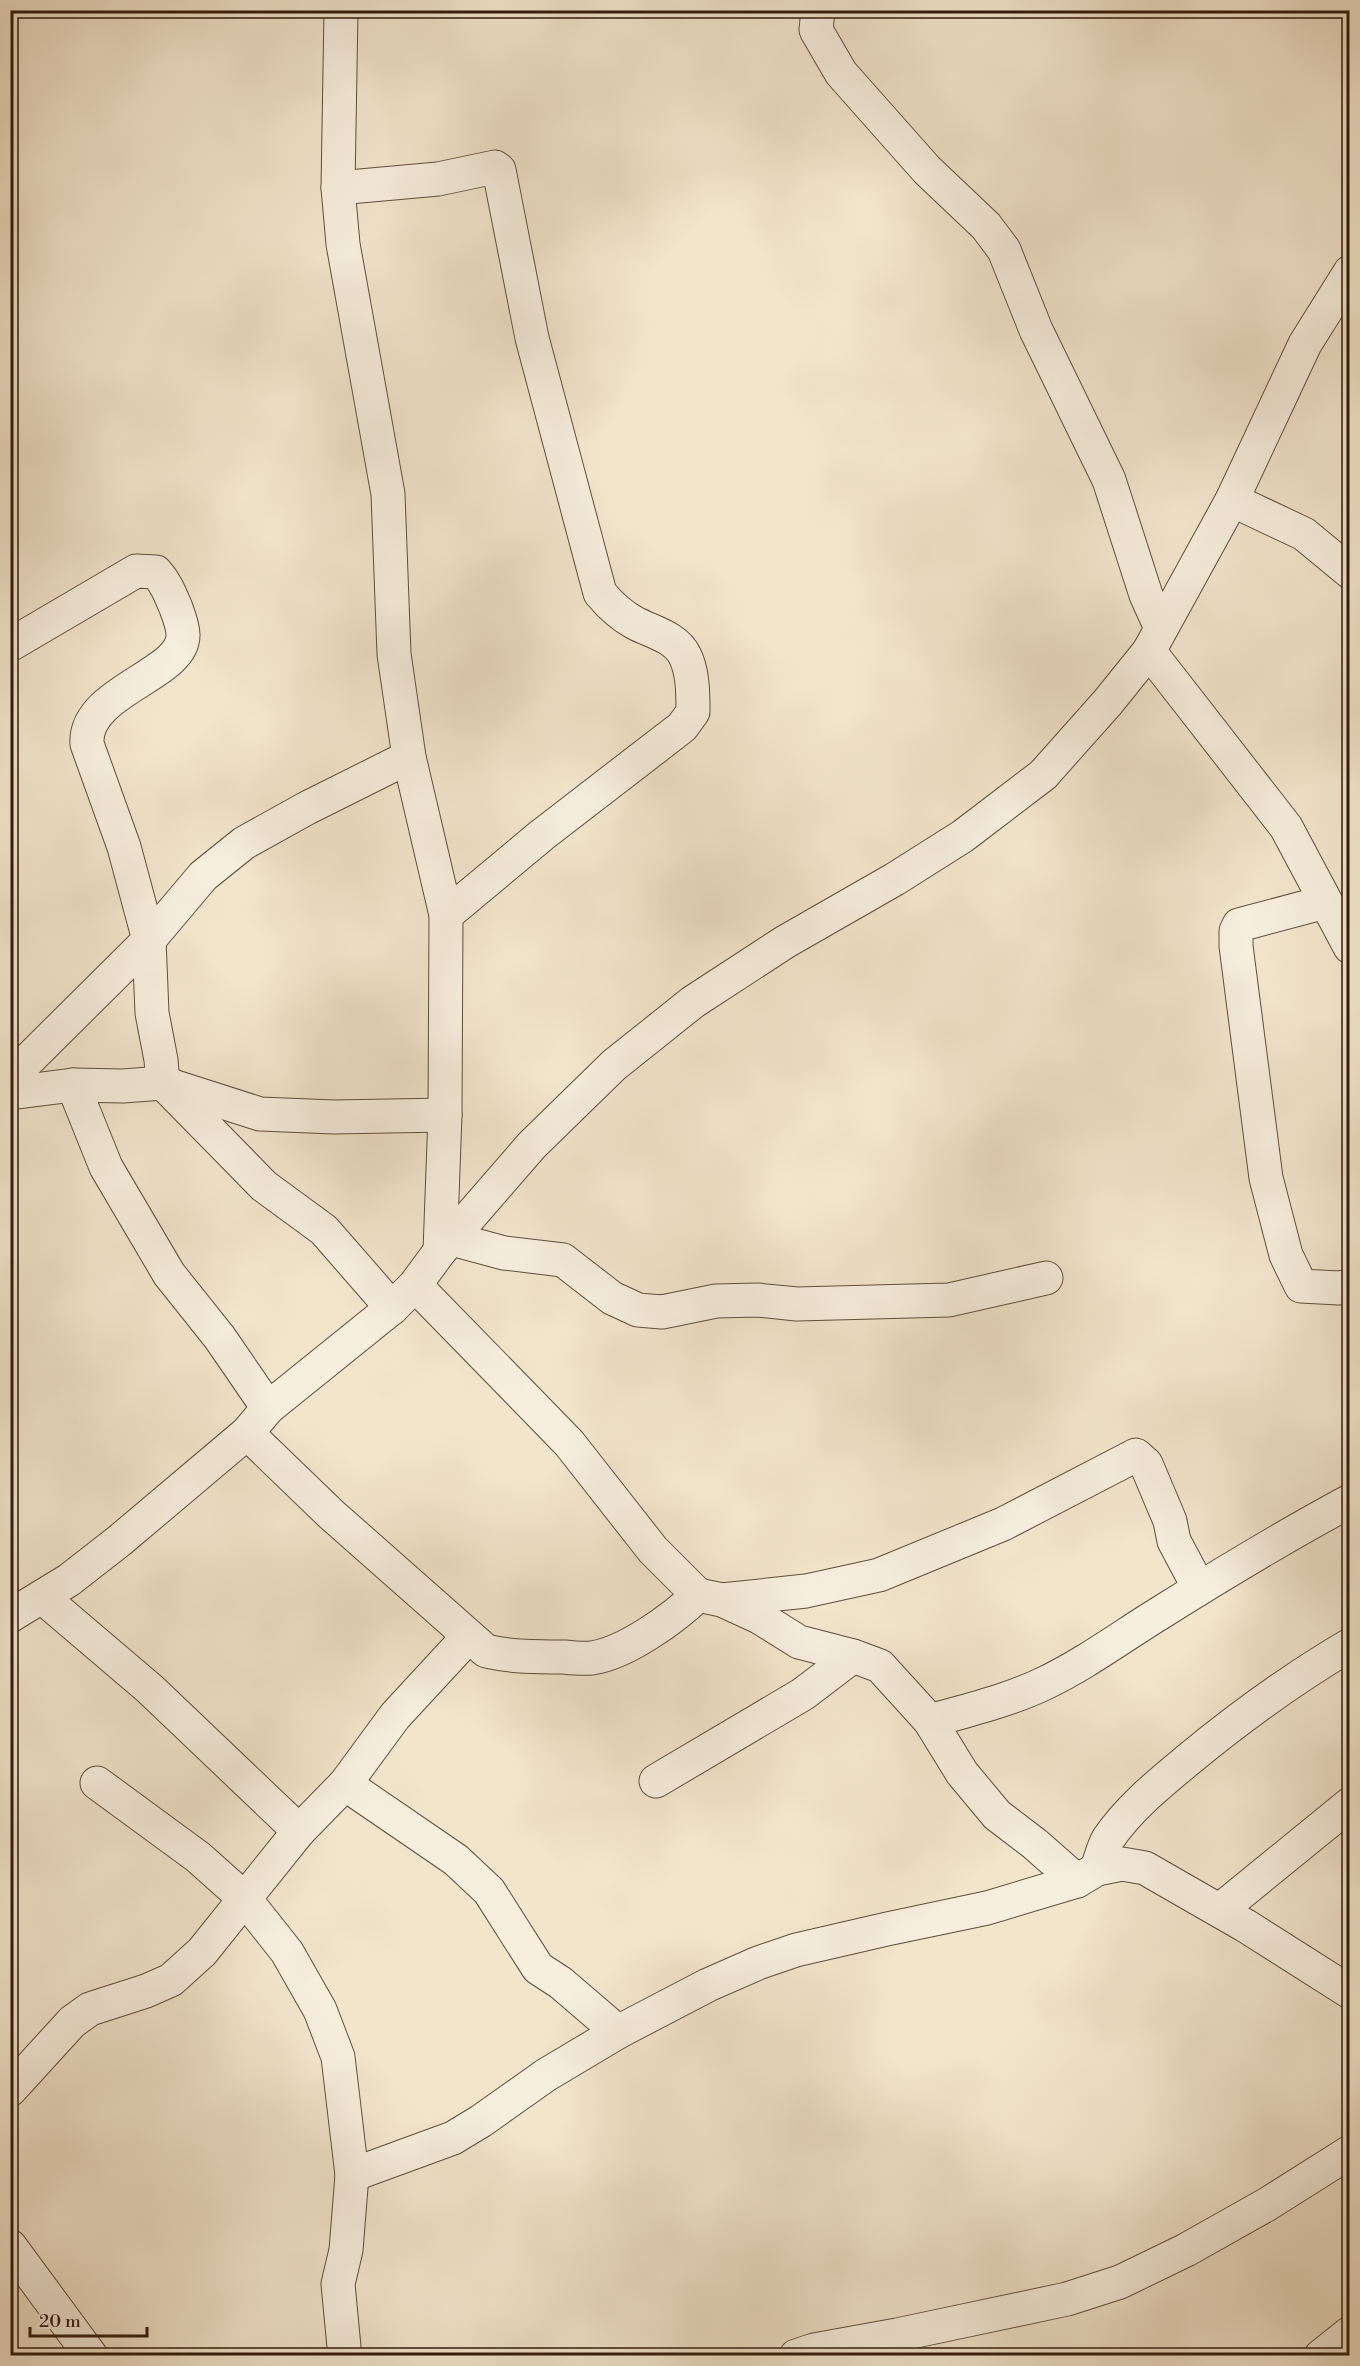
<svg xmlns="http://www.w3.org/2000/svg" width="1360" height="2366" font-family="'Libre Bodoni',serif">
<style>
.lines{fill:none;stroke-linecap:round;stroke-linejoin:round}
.minor-casing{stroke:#604e3c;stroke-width:35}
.minor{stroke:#f7eede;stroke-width:33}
</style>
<rect width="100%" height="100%" fill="#f2e5cc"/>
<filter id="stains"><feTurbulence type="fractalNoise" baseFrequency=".00333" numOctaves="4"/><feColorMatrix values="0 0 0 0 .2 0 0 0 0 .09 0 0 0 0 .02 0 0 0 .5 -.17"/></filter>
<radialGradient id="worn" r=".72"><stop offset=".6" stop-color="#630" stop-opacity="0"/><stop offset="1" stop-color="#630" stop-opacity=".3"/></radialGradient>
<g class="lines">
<g class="minor-casing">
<g id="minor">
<path d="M341,10L338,188L343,244L388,494L394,654L409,757L446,915L445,1115L440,1251"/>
<path d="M818,10L816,30L841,73L927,170L986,226L1004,250L1036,330L1109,480L1146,595L1161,628"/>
<path d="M338,188L438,179L495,167L499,170L532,338L600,593C609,604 622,616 635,623C652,632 676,637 685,656C693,672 693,694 693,712L682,727L542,835L446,915"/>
<path d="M1232,500L1304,534L1350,572"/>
<path d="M10,645L136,571L156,572C166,583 170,594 176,608C179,616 183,627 183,635C184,675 83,691 87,744L124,847L149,940L152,1013L161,1060L163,1083L264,1186L324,1230L392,1308"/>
<path d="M1149,651L1286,827L1350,947"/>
<path d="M1325,902L1239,925L1236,931V946L1266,1178L1286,1255L1301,1286L1339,1288L1350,1286"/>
<path d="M10,1078L149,940L203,876L244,843L307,808L409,757"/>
<path d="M73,1085L106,1167L169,1274L220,1338L268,1408"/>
<path d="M10,1093L73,1085L123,1086L163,1083L260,1114L334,1117L445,1115"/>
<path d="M452,1239L504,1253L563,1260L612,1298L638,1310L662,1312L716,1301L757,1300L797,1304L949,1300L1046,1278"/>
<path d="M415,1285L569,1443L653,1550L698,1595"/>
<path d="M247,1433L332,1515L486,1651C512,1657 537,1657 564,1657C573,1658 583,1659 592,1658C626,1653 674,1618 698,1595L722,1600L759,1617L799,1642L853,1656L880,1666L930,1721L962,1773L997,1815L1035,1844L1077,1881"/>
<path d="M42,1597L150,1689L299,1831"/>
<path d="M722,1600L806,1591L879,1575L1003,1524L1136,1455L1146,1464L1170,1521L1174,1541L1199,1588"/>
<path d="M10,1616L69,1580L119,1541L247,1433L268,1408L392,1308L415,1285L440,1251L532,1145L614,1065L693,1002L785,942L895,879L963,836L1043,775L1108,702L1149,651L1232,500L1305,344L1350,272"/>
<path d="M930,1721C968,1710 1007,1701 1043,1684C1085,1664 1121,1637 1160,1613C1222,1574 1285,1536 1350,1501"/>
<path d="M656,1781L803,1694L853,1656"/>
<path d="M97,1783L198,1857L245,1899L287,1952L320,2010L338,2057L352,2175L346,2250L338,2284L344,2347L343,2356"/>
<path d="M345,1784L456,1860L489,1891L538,1968L561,1983L618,2032"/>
<path d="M1097,1869C1100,1860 1103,1848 1108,1839C1129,1808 1160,1783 1189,1759C1240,1717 1292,1679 1350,1645"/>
<path d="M1220,1910L1350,1804"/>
<path d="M10,2090L72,2022L90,2009L146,1991L171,1980L202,1952L299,1831L345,1784L395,1716L468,1637"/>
<path d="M352,2175L453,2138L481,2121L546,2075L618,2032L708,1985L758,1963L796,1950L887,1929L987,1908L1077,1881L1097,1869L1122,1864L1145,1868L1246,1926L1350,1992"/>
<path d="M10,2246L91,2356"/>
<path d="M796,2356L814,2350L897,2335L1067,2299L1120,2282L1186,2250L1266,2205L1350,2152"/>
<path d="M1321,2356L1350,2333"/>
</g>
</g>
<use href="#minor" class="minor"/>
</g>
<rect width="1360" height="2366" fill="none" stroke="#f2e5cc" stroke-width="36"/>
<rect x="12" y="12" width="1336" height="2342" fill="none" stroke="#301b0c" stroke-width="3"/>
<rect x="18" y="18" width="1324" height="2330" fill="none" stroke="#301b0c" stroke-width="1.5"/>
<path d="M30 2327v9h117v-9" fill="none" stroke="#301b0c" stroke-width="3"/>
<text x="39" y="2327" font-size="18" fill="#301b0c" stroke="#f7eede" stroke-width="4.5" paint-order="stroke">20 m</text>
<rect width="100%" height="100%" filter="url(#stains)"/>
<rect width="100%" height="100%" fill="url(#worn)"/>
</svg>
